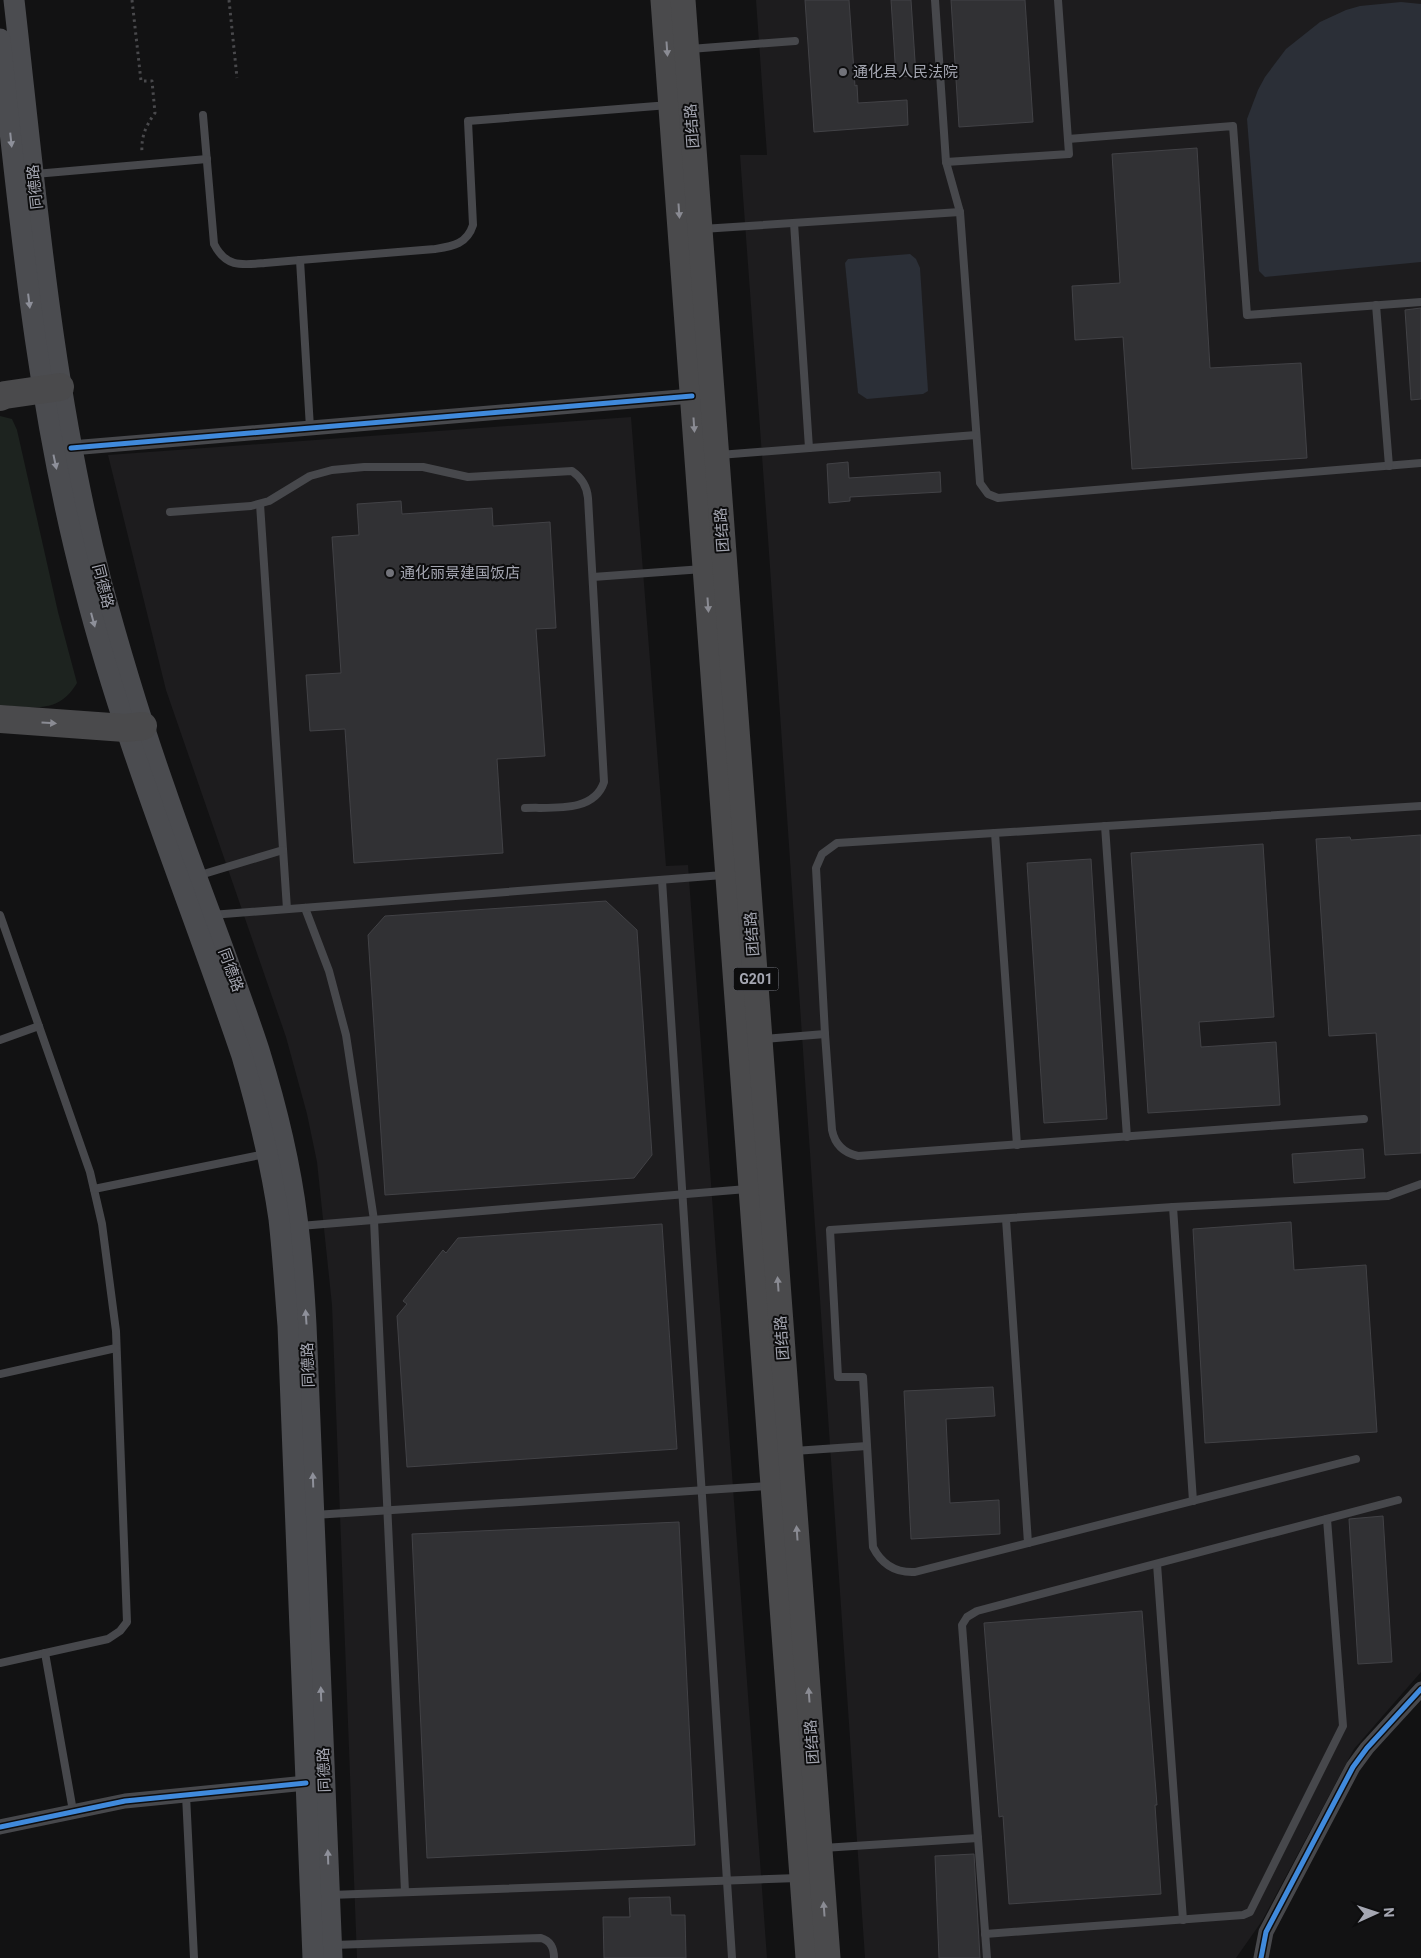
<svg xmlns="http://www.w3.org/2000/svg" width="1421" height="1958" font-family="Roboto,'Noto Sans SC',sans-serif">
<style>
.built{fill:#1d1c1e}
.green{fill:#1d231f}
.water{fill:#2b2f37}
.building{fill:#313134;stroke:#424246}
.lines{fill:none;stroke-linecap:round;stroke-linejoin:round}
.path{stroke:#49494c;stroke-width:3;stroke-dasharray:2.5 4;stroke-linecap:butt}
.service{stroke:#47484c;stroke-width:8}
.minor{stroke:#47484c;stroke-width:15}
.secondary{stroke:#4b4c50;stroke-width:21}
.trunk{stroke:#4a4a4c;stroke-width:25}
.motorway{stroke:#4a4a4c;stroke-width:28}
.cycleway-casing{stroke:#0d0d0e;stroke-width:8}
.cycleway{stroke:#408adc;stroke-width:5}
.oneway{fill:#8a8b93}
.oneway2{fill:#8e909a}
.poi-dot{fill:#72737a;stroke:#0d0d0e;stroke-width:2}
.labels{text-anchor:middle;stroke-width:4;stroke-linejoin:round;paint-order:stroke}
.shield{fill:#0d0d0e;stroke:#777981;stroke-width:1}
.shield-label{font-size:14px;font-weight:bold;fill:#a5a7b2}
.poi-label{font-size:15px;fill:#a5a7b2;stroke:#0d0d0e;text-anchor:start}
.street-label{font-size:15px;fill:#a5a7b2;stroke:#0d0d0e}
</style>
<rect width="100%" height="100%" fill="#121213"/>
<g class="built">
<path d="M756,0H1421V1672L1354,1749L1262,1921L1236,1958H865L768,538L740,155H767Z"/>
<path d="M631,417L666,866L688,865L767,1958H357L332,1305L317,1162L307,1114L286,1037L166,690L108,455Z"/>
</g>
<path class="green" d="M0,416L12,419L17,430L58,612L77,683C58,715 32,707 0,705Z"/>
<g class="water">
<path d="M1401,2L1421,4V262L1265,277L1259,271L1247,119L1258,90L1265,77L1286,49L1320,22L1346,10L1360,6Z"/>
<path d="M910,254L916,259L920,268L928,391L923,394L867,399L858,393L845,263L848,259Z"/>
</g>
<g class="building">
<path d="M805,0H849L855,86L857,85L858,103L907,100L908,125L814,132Z"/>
<path d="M891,0H911L916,76L896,77Z"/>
<path d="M951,0H1025L1033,122L959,127Z"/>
<path d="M1197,148L1210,368L1301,363L1307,458L1132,469L1123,337L1075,340L1072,286L1120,283L1112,154Z"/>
<path d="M1421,308V399L1411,400L1405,310Z"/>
<path d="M848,462L849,478L940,472L941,492L850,497V501L829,503L827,464Z"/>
<path d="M401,501L402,514L492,508L493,526L550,522L556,628L536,629L545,756L497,759L503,853L354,863L345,729L310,731L306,675L341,673L332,537L359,535L357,504Z"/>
<path d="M1421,835V1153L1385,1155L1376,1033L1329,1036L1316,839L1350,837L1351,840Z"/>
<path d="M1263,844L1274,1017L1199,1022L1201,1047L1276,1042L1280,1105L1148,1113L1131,853Z"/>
<path d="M1091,859L1107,1119L1044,1123L1027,863Z"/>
<path d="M606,901L637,930L652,1155L634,1178L385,1195L368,935L385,916Z"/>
<path d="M1363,1149L1365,1178L1294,1183L1292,1154Z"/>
<path d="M1291,1222L1294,1270L1366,1265L1377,1432L1205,1443L1193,1229Z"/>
<path d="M662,1224L677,1449L407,1467L397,1316L407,1304L403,1301L443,1250L446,1253L458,1238Z"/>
<path d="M993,1387L995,1416L946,1419L950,1503L999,1500L1000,1534L911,1539L904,1391Z"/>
<path d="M1383,1516L1392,1662L1358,1664L1349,1519Z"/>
<path d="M679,1522L695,1845L427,1858L412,1534Z"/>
<path d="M1142,1611L1157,1805H1155L1161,1894L1009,1904L1003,1816L999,1817L984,1623Z"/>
<path d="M974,1854L980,1958H939L935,1856Z"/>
<path d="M670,1897L671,1915H685L686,1958H604L603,1917H630L629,1898Z"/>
</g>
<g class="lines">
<g class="path">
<path d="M132,0L141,81H152L155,113C145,127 141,137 142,154"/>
<path d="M229,0L237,78"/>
</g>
<g class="service">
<path d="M935,0L946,162L960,212L980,483L988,494L998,498L1421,463"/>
<path d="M690,49L795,41"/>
<path d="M203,115L214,244C226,268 242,265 265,263C276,262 288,261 300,260"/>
<path d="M1068,139L1233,126L1247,315L1421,302"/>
<path d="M946,162L1069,154L1058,0"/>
<path d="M35,174L207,159"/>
<path d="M794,223L809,448"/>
<path d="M702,229L960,212"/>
<path d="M1376,305L1389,466"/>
<path d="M310,428L300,260L435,249C453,246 467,244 473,225L468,121L669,105"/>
<path d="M719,455L976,435"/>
<path d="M260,504L287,909"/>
<path d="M170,512L251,506L269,501L310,476L332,470L364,467H423L468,477L572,471C582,478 587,486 588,498L604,782C594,813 553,807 525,808"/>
<path d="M593,577L703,569"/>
<path d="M1105,826L1127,1137"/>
<path d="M995,833L1017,1145"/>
<path d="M197,876L283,850"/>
<path d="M662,880L732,1958"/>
<path d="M305,908L329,971L346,1035L374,1220L405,1892"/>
<path d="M0,915L90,1172L102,1224L116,1331L127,1622L120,1631L108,1639L0,1663"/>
<path d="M211,915L723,875"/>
<path d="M764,1039L825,1034"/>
<path d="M0,1040L39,1026"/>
<path d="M1364,1119L858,1156C844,1153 835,1145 832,1130L825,1034L816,868L822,854L837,843L1421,806"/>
<path d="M94,1189L265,1154"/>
<path d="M1173,1207L1193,1501"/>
<path d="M1006,1219L1028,1543"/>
<path d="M300,1226L747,1189"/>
<path d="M0,1374L116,1348"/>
<path d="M794,1451L867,1446"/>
<path d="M1356,1459L915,1572C896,1573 882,1565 873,1547L863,1377H838L830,1230L1173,1207L1388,1196L1421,1184"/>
<path d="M314,1515L769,1486"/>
<path d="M1157,1564L1183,1920"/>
<path d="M45,1653L73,1811"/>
<path d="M186,1795L194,1958"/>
<path d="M823,1848L978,1838"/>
<path d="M330,1895L798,1878"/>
<path d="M985,1934L1243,1915L1250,1912L1343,1726L1327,1519"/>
<path d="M333,1945L541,1938C551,1941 554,1948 554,1958"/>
<path d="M987,1958L962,1625L967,1617L977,1611L1398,1500"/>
</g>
<g class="minor">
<path d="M71,448L692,396"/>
<path d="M0,1827L125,1801L306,1783"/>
<path d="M1261,1958L1266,1932L1353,1767L1367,1748L1421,1689"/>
</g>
<g class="secondary">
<path d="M14,0C36,195 52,390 101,581C120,651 141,721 165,789C195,877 230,962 259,1050C276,1105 290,1161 297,1218C302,1254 304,1289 306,1325L332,1958"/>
<path d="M0,39C20,223 37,407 84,586C125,747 189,899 242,1056C258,1110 271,1164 279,1219C283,1255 285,1290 288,1326L313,1958"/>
</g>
<g class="trunk">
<path d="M663,0L808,1958"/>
<path d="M683,0L828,1958"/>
</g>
<g class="motorway">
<path d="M0,397L5,395L60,387"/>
<path d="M0,719L125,728L143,726"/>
</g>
<g class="cycleway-casing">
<g id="cycleway">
<path d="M71,448L692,396"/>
<path d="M0,1827L125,1801L306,1783"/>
<path d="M1261,1958L1266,1932L1353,1767L1367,1748L1421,1689"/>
</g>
</g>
<use href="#cycleway" class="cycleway"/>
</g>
<defs><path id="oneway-solid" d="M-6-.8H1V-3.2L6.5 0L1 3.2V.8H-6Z" transform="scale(1.25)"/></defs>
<g class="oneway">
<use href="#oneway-solid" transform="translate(667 49) rotate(86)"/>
<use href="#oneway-solid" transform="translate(679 211) rotate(86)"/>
<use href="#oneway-solid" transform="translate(694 425) rotate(86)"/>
<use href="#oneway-solid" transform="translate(708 605) rotate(86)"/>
<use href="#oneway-solid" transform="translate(49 723) rotate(4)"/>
<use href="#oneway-solid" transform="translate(778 1284) rotate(-94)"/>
<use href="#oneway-solid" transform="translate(797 1533) rotate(-94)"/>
<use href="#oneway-solid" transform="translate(809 1695) rotate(-94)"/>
<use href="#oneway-solid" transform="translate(824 1909) rotate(-94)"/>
</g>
<g class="oneway2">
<use href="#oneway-solid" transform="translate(11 140) rotate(84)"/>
<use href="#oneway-solid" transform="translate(29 301) rotate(83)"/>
<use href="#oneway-solid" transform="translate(55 462) rotate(78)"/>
<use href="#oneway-solid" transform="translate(93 620) rotate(75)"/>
<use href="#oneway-solid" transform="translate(306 1317) rotate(-94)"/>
<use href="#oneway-solid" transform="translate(313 1480) rotate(-92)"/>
<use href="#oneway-solid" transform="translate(321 1694) rotate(-92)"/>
<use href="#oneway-solid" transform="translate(328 1857) rotate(-92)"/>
</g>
<g class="poi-dot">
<circle cx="843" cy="72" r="5"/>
<circle cx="390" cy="573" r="5"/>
</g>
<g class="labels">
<rect class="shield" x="733.5" y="967.5" width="45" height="23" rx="4"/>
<g class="shield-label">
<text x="756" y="984">G201</text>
</g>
<g class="poi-label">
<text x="853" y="77">通化县人民法院</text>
<text x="400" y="578">通化丽景建国饭店</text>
</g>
<g class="street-label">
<text transform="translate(692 126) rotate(-94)" y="5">团结路</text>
<text transform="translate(35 187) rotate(-96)" y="5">同德路</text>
<text transform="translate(722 530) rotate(-94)" y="5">团结路</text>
<text transform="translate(103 586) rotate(76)" y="5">同德路</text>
<text transform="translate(752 934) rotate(-94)" y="5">团结路</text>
<text transform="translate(231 970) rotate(70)" y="5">同德路</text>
<text transform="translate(782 1338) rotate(-94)" y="5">团结路</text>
<text transform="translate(308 1365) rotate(-92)" y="5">同德路</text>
<text transform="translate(812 1742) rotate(-94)" y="5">团结路</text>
<text transform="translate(324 1770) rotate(-92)" y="5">同德路</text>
</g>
</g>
<g transform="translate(1376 1913) rotate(87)" stroke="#0d0d0e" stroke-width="4" paint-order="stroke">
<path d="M0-4L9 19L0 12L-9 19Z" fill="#a5a7b2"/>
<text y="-8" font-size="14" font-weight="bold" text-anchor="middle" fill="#a5a7b2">N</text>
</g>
</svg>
